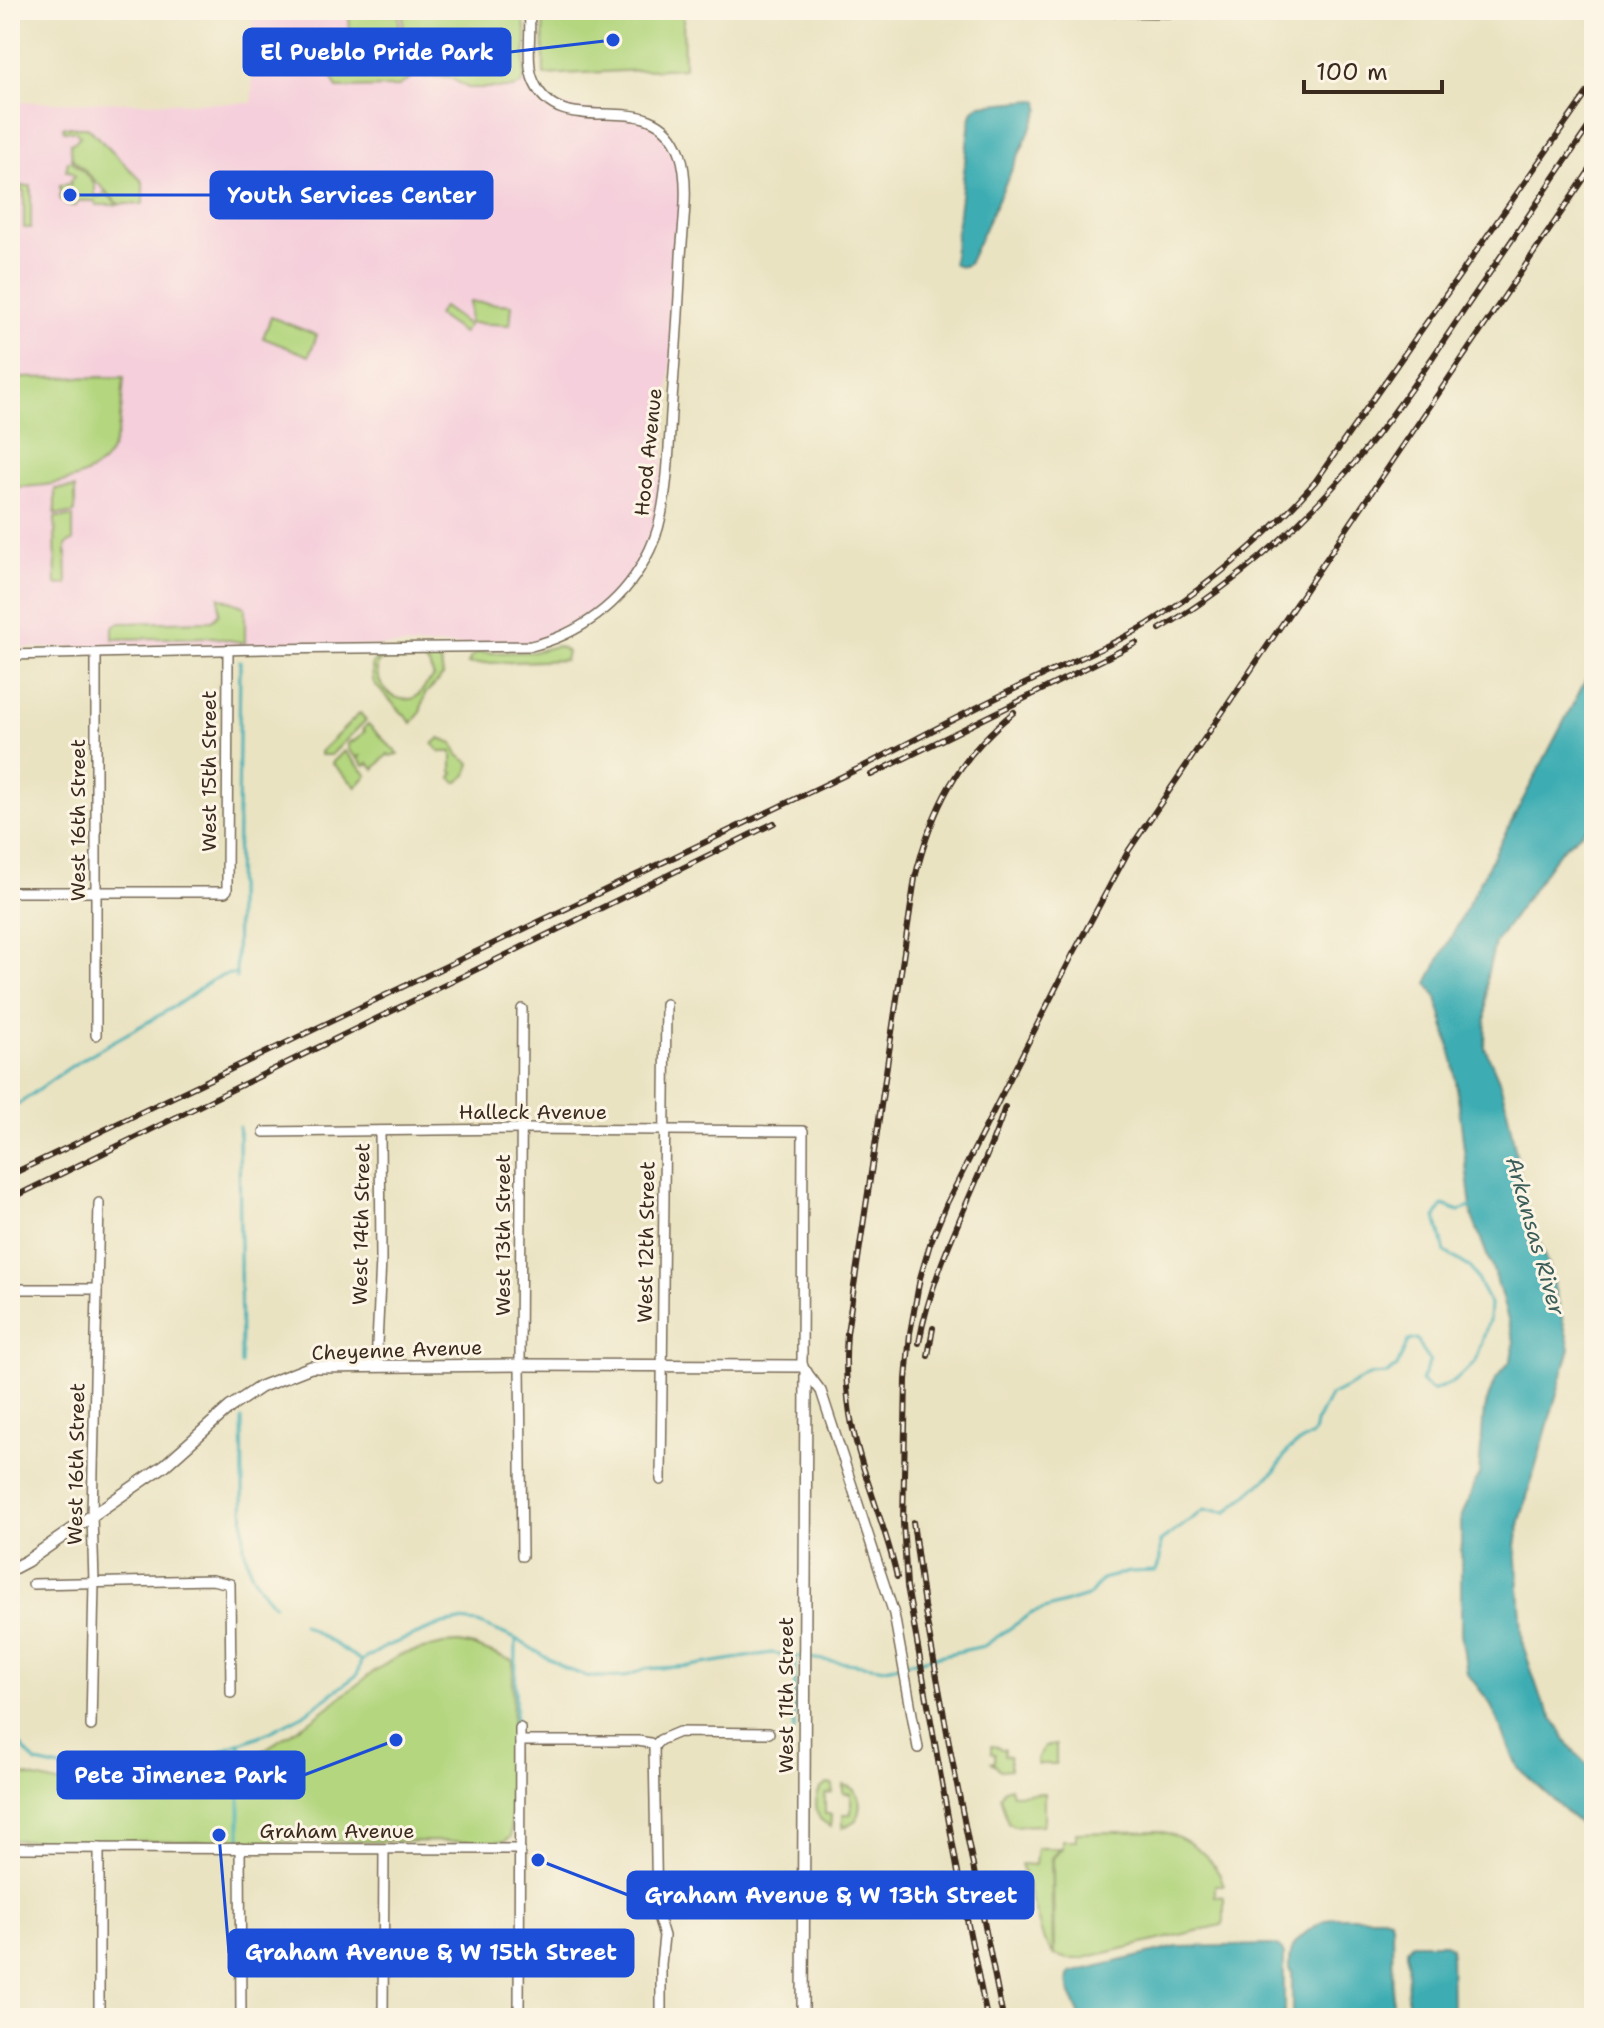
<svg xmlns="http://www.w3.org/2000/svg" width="1604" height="2028" font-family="'Shantell Sans',sans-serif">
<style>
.built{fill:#f5cfdb}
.green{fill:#b3d67e;stroke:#77804e;stroke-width:2;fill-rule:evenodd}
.water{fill:#3cadb3;stroke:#3c6c68;stroke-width:2}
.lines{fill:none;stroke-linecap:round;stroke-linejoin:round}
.stream{stroke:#3cadb3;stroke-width:3}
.minor-casing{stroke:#786b57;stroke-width:12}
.tertiary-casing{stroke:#786b57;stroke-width:14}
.minor{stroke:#fff;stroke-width:9}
.tertiary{stroke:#fff;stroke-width:11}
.rail-casing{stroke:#3b2a1e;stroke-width:6}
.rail{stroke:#fcf5e5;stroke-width:3;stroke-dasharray:9;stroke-linecap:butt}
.labels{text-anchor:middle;stroke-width:6;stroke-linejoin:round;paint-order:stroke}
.street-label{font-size:20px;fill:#3b2a1e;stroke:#fcf5e5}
.water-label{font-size:22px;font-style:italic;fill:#3b5e5a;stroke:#fcf5e5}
.leader{fill:none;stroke:#1d4ed8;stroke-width:3}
.callout-dot{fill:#1d4ed8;stroke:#fcf5e5;stroke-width:3}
.callout{fill:#1d4ed8;stroke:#1d4ed8;stroke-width:3}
.callout-label{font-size:22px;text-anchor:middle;font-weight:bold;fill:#fff}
</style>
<rect width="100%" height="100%" fill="#fcf5e5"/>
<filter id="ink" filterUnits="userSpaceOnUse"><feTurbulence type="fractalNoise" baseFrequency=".0125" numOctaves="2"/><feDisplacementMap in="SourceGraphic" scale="16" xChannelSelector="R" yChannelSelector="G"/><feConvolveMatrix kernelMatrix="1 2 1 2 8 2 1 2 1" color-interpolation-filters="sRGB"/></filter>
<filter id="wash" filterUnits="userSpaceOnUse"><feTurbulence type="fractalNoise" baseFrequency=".006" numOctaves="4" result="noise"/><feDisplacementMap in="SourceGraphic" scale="32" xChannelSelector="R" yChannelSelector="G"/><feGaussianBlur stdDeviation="1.8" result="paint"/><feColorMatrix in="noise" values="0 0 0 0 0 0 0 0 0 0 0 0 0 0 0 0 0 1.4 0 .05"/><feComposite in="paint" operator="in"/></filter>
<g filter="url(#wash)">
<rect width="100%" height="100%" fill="#eae3c2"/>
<path class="built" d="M253,10H522L526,34L524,82L533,81L553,104L632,115L660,125L679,153L684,193L659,520L636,574L580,627L531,645L10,648V102L252,103Z"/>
<g class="green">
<path d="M403,10H522L526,34L524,79L521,85L513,88H468L449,77H413L397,87L337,88L327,68L403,67Z"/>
<path d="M543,10H688L683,13L684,68L544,75Z"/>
<path d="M399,13L400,63L338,64V59H333L332,33L350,32L349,15Z"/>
<path d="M63,127H87L143,182V204H119L72,158L70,143L75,142L80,136L75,131H64Z"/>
<path d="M68,161H72L92,180L93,183L95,184V196H101L105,192L118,205H96L95,201H78L76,206H67L60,199V185L71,184L70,181L75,176L70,171H66Z"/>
<path d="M20,186H31V228H24V191L20,190Z"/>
<path d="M470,302L512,305L510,325L469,323Z"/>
<path d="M443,307L468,325L463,333L437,315Z"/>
<path d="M271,317L317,335L309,356L263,338Z"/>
<path d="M124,377C122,400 121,437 108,456C89,483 40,487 10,487V383L16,378Z"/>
<path d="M75,488V512L72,514H55V489Z"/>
<path d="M55,517H73V541L68,543L66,546L67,584L56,585Z"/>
<path d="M219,597L245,607V643L213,637L113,639V627L120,623L212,621L219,613Z"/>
<path d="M556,646L562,648L567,652L565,660L468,664L471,657L478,653L533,652Z"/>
<path d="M437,653V660L441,663L443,676L425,694L420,713L412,723L377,687L373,680L372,664L383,654ZM384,659L423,660L429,665L434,677C425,683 421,697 411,699C390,703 372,680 378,662Z"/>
<path d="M360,713L366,720L331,755H320V752Z"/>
<path d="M368,724L398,754L390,756L388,754L374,769L368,763L365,766L358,759L360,756L356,757L348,750L349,748L347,745L351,741L353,742L365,731L363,729Z"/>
<path d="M440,738L453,743L458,755L470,763L467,775L458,782H455L451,777L454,773L452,771V752H440L433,744Z"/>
<path d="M344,751L367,775L356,787L332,763Z"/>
<path d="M459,1643L474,1646L513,1661L511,1837L504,1841L235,1842L10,1840V1772L118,1797L130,1798L162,1793L226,1774L314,1718L376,1670L400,1655L443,1644Z"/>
<path d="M1056,1745V1764H1037V1760L1044,1746Z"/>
<path d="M991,1746L999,1747L1000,1749H1004V1755L1010,1756V1769L1000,1770L992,1762H995V1754L991,1753Z"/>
<path d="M828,1784L833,1785L832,1793L825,1794V1814H832L831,1827L820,1819C814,1807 814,1789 828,1784Z"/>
<path d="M843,1785C861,1788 863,1805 856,1820L843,1828V1814H851V1794L843,1793Z"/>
<path d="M1010,1787L1012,1794L1044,1793V1820L1042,1825L1014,1826L1008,1823L1000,1796L1004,1789Z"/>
<path d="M1158,1831C1186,1835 1215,1857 1224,1885H1215V1896L1224,1897V1921L1222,1925L1080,1959H1068L1054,1955L1053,1858L1062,1848V1840H1076V1833Z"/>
<path d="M1037,1848H1060L1051,1858L1053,1954L1044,1941L1021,1864L1035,1865Z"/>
</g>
<g class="water">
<path d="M1035,100L1039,101L1040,109L968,264C962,267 958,268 953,263L970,120L973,110L980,105Z"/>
<path d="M1594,664V822L1560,851L1495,943L1487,976L1485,1048L1499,1080L1506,1104L1526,1204L1551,1275L1570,1348L1520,1521L1516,1546L1523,1645L1541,1699L1573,1751L1594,1772V1837L1518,1768L1490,1703L1467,1673L1461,1633V1518L1479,1474L1484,1409L1495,1380L1511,1360L1514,1341L1497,1281L1472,1216L1454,1064L1437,998L1427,983Z"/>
<path d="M1335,1917H1383L1390,1919L1392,1923L1393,2018H1292V1972L1290,1971C1290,1962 1289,1955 1293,1947C1298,1936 1323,1919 1335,1917Z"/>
<path d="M1412,1943H1444L1451,1948L1452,2018H1408L1407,1949Z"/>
<path d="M1274,1945L1280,1947L1284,1954V2018H1081C1076,2005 1064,1986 1070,1973L1177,1947Z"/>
</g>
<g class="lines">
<g class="stream">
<path d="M236,978L240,661"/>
<path d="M10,1110C32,1095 53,1078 75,1064C110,1042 147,1024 181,1002C197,992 215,973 234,974"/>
<path d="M239,1127L241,1364"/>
<path d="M242,1419L244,1547L250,1570L259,1587L274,1605"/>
<path d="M302,1624L360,1660"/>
<path d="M808,1658L886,1668L899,1665"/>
<path d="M907,1663L984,1646L1032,1613L1090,1595L1102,1579L1129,1572L1156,1571L1160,1560V1542L1204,1510L1227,1512L1275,1471L1289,1449L1314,1434L1316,1423L1330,1396L1371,1375L1387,1374L1397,1367L1408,1341L1417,1339L1423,1351L1430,1361L1421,1381L1432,1391L1455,1381L1476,1361L1489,1320L1490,1304L1471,1268L1445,1252L1436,1217L1443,1205L1459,1211L1474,1206"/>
<path d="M515,1729L516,1641"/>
<path d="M794,1732L795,1656"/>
<path d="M10,1733L36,1763L80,1772L97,1764L109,1763L122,1771L151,1778L178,1773L223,1750L270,1732L303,1715L357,1675L361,1661L385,1647L443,1624L460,1621L478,1623L516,1639L564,1668L588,1677H624L645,1669L690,1666L771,1653L801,1657"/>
<path d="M240,1844V1744"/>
</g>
</g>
</g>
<g filter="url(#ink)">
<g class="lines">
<g class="minor-casing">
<g id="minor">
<path d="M1020,10L1174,13L1200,10"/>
<path d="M10,655L262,649L531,646C578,635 621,604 644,561C652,547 658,531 661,516C668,482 669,447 671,413C675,361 679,308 681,256C683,224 690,184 680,153C654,80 562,146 534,82C525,63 532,32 529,10"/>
<path d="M10,892H225L227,890L228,650"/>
<path d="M96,1035V654"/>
<path d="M264,1132L521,1129L803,1131L802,1366L821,1391L894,1614L918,1748"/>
<path d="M10,1289H97"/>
<path d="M376,1365L381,1260L380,1131"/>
<path d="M661,1480L666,1004"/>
<path d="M522,1556L520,1365L522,1009"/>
<path d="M33,1584L212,1580L230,1584L231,1693"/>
<path d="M91,1726L94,1582L92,1515L99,1203"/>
<path d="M520,1741H638L650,1743L654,1746"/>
<path d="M654,1746L657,1913L664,1936L661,1964V2018"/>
<path d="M654,1746L660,1740L679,1732L769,1733"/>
<path d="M10,1848L520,1849"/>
<path d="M99,1848V2018"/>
<path d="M240,1848L241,2018"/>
<path d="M383,2018L384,1850"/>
<path d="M519,2018L520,1728"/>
</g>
</g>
<g class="tertiary-casing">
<g id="tertiary">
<path d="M10,1570L27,1561L165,1465L230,1407L260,1387L311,1367L520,1365L802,1366"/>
<path d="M803,2018L806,1372"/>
</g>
</g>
<use href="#minor" class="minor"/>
<use href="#tertiary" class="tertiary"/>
<g class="rail-casing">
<g id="rail">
<path d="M1160,629C1240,582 1316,513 1373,440C1407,397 1437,351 1467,306C1510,243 1552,181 1594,119"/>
<path d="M871,775L1136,643"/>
<path d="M10,1175L864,766C920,737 976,707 1033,680C1071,661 1112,646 1148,624C1210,585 1267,537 1315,482L1594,83"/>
<path d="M10,1199L774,823"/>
<path d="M919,1343C934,1259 979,1187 1005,1107"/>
<path d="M928,1356L933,1328"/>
<path d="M913,1522L924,1606L951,1754L1003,2018"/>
<path d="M897,1577C885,1522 859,1469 850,1414C846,1387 845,1360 847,1333L915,878C932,808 957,758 1014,712"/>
<path d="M987,2018L961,1890L907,1586L903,1522L906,1380L910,1333L920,1278L930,1244L947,1203L1072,956L1129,850L1594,164"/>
</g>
</g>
<use href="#rail" class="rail"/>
</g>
</g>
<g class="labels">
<g class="street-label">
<text transform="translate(648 452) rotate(-84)" y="7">Hood Avenue</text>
<text transform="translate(209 771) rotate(-90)" y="7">West 15th Street</text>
<text transform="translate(78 820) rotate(-90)" y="7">West 16th Street</text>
<text x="533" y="1119">Halleck Avenue</text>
<text transform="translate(361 1224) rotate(-89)" y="7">West 14th Street</text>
<text transform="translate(503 1235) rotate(-90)" y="7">West 13th Street</text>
<text transform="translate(646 1242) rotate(-89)" y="7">West 12th Street</text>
<text transform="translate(397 1350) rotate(-2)" y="7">Cheyenne Avenue</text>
<text transform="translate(76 1464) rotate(-89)" y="7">West 16th Street</text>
<text transform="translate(786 1695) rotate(-90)" y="7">West 11th Street</text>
<text x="337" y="1838">Graham Avenue</text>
</g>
<g class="water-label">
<text transform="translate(1536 1236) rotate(74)" y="8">Arkansas River</text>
</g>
</g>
<path class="leader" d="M613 40L510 52M70 195L211 195M396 1740L304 1775M538 1860L628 1895M219 1835L229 1953"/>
<g class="callout-dot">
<circle cx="613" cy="40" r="8"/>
<circle cx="70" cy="195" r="8"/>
<circle cx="396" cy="1740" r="8"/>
<circle cx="538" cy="1860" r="8"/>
<circle cx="219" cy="1835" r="8"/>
</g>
<g class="callout">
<rect x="244" y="29" width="266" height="46" rx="8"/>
<rect x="211" y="172" width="281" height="46" rx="8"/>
<rect x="58" y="1752" width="246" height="46" rx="8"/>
<rect x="628" y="1872" width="405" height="46" rx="8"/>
<rect x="229" y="1930" width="404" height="46" rx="8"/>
</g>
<g class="callout-label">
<text x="377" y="60">El Pueblo Pride Park</text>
<text x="352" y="203">Youth Services Center</text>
<text x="181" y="1783">Pete Jimenez Park</text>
<text x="831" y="1903">Graham Avenue &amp; W 13th Street</text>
<text x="431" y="1960">Graham Avenue &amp; W 15th Street</text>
</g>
<rect width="1604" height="2028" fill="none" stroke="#fcf5e5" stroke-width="40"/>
<path d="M1304 80v12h138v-12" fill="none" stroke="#3b2a1e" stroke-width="4"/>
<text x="1316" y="80" font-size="24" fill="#3b2a1e" stroke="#fcf5e5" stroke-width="6" paint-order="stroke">100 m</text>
</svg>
